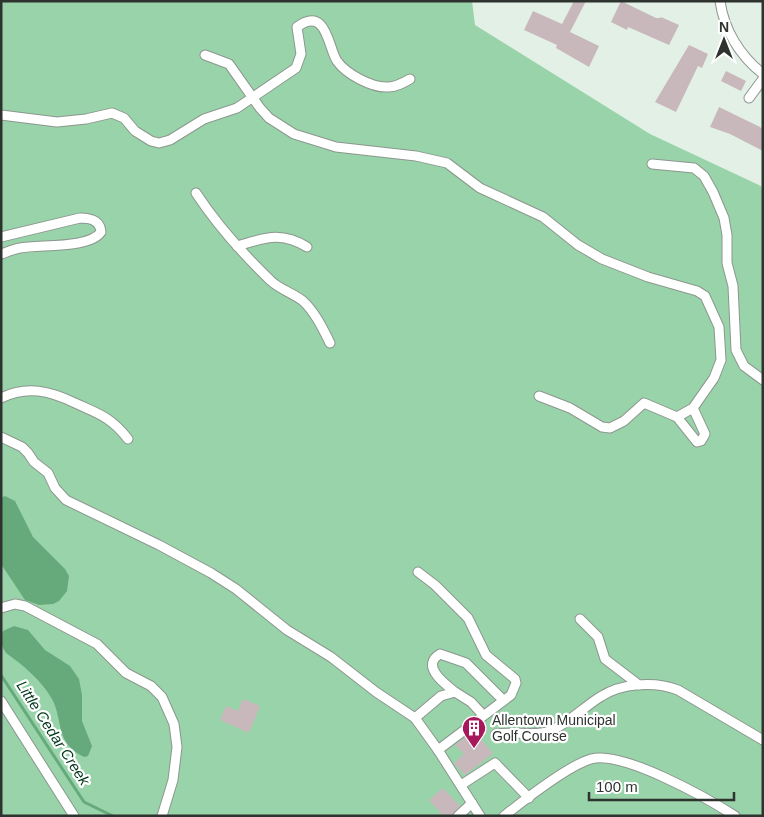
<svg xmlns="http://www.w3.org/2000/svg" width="764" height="817" font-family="Arial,sans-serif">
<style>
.green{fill:#99d3a9}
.water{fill:#66aa7c}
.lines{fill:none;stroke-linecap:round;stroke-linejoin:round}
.stream{stroke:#66aa7c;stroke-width:3}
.building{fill:#c8b8bc}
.minor-casing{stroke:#8c978f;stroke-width:11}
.minor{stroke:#fff;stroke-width:9}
.labels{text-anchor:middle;stroke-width:4.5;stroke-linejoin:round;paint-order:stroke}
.poi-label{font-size:14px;fill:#2e332f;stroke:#fff;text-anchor:start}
.water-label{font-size:15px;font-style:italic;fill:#003618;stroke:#fff}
</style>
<rect width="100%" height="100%" fill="#e3f0e6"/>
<path class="green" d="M1,1H472L475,25L650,134L761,186L763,194V816H1Z"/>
<g class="water">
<path d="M5,496L15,501L33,537L65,569L69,576L67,591L59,601L53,604L39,605L25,600L1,564V498Z"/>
<path d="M14,626L28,630L45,650L70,666L79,679L82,695V721L92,746L88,756L84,757C54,742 64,722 52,699C41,680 23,665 6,653C1,646 0,639 3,631Z"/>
</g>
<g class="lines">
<path class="stream" d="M1,675L84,802L113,816"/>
</g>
<g class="building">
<path d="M574,1H586L570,32L599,46L589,67L556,48L557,45L524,30L533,11L562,24Z"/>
<path d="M621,1L656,18H660L661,17L679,25L669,45L628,27L627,30L611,22Z"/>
<path d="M689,45L708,54L702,68L698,66L676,112L655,102Z"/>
<path d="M726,71L746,81L741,91L721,81Z"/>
<path d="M719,107L760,127L763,130V151L730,134L710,127Z"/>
<path d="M243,699L260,706L249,733L220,720L226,706L238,711Z"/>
<path d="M483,724L488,731L480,738L493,753L465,775L454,763L464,754L455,745Z"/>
<path d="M443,788L460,806L452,816H443L429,800Z"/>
</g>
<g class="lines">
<g class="minor-casing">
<g id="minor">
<path d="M720,1C724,30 740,56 763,74"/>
<path d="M205,55L229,64L260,108L269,118L294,134L336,147L416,156L447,163L480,188L543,217L578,245L602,259L648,277L697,291L705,296L719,327L721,360L714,378L693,408L705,434L701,441L697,442L677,417L693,408"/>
<path d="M749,98L763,79"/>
<path d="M1,115L57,122L86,119L112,113L124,118L135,131L151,141L159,143L170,140L204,119L237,108L296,68L301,54L297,27C327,5 328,48 337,61C346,74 372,88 388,87C396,87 403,83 410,79"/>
<path d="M652,164L694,168L704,176L713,192L724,218L727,235V263L733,286L736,350L744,366L763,380"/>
<path d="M196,193C217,225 243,254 271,281C281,290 293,293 303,301C315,312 323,329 330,343"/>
<path d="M1,237L80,218C90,218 100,220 101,232C89,249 39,244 20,248C14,249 7,252 1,254"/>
<path d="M237,246C265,238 280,231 307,247"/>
<path d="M539,396L570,408L602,427L610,428L624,421L644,403L677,417"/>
<path d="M1,398C27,385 50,391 75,403C99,414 111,417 128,439"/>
<path d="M1,437L22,447L28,453L34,462L48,473L55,488L66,500L159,545L211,573L236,589L287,630L331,657L376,692L415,718"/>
<path d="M418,572L435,585L468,618L486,655L515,679L516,683L511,695L438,750L415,718L441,696L455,692L471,702L483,715"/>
<path d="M1,608L15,604L25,606L97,644L126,673L151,686L162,697L174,724L177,747L173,780L162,816"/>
<path d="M580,619L598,637L605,659L639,685"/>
<path d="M455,692C445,684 420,666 440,654L466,663L503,700"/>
<path d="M1,701L74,816"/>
<path d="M496,734C514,731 537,737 552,730C570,722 584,707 600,697C621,683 655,681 678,690L763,740"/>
<path d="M438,750L480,816"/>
<path d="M461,785L495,763L529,798"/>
<path d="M458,816L472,803"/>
<path d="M504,816C523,801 569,765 591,759C622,750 707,798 735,816"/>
</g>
</g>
<use href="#minor" class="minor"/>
</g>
<defs>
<g id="building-pin" transform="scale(1.25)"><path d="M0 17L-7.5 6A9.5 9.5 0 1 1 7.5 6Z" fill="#a6185b" stroke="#fff"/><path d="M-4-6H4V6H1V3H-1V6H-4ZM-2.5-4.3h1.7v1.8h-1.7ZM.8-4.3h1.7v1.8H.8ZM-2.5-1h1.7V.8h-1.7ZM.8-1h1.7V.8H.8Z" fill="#fff"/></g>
</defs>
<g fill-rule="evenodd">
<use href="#building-pin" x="474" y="728"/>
</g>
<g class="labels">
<g class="poi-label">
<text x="492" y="725">Allentown Municipal<tspan x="492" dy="16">Golf Course</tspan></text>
</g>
<g class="water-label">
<text transform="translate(53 733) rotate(57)" y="5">Little Cedar Creek</text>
</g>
</g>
<rect width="764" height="817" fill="none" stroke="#2e332f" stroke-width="5"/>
<g transform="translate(724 40)" stroke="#ffffff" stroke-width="4" paint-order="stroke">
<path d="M0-4L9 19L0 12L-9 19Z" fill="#2e332f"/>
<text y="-8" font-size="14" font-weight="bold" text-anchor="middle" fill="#2e332f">N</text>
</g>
<path d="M589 792v8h145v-8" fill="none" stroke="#2e332f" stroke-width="2.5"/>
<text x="596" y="792" font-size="15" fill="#2e332f" stroke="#ffffff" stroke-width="4" paint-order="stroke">100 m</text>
</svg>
